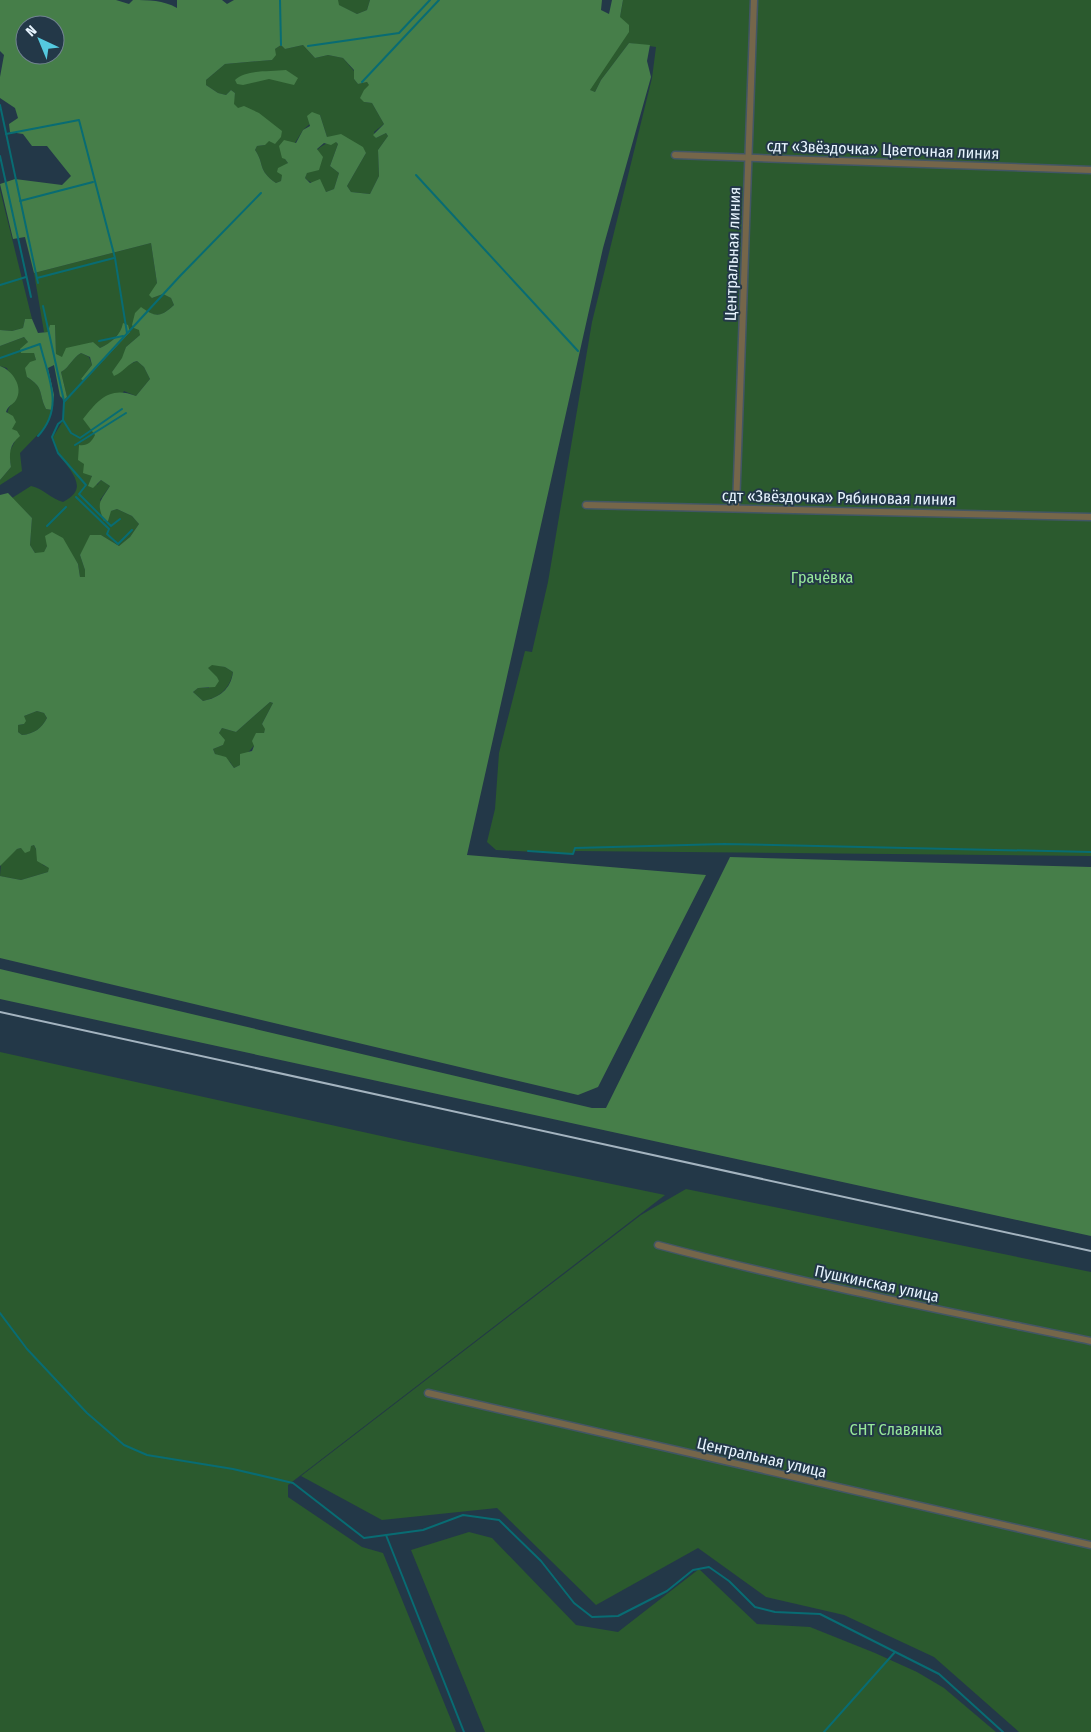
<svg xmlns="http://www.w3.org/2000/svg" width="1091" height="1732" font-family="'Fira Sans Condensed',sans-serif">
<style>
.green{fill:#2b5a2e}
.forest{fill:#467e49;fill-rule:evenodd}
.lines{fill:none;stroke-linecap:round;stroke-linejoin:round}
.stream{stroke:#086c73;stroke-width:2}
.minor-casing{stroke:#425665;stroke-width:9}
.minor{stroke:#75664a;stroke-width:6}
.rail{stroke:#a4b4c0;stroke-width:2}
.labels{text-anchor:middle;stroke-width:4;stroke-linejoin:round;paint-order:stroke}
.street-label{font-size:16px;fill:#e7f4fe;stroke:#233848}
.park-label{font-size:16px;fill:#97e79a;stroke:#233848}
</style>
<rect width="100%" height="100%" fill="#233848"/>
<g class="green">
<path d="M338,0H370L367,10L357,14L338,5Z"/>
<path d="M623,0H1091V856L575,851L573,854L496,850L487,842L495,809L499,753L525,651L532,652L548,582L592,322L652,78L656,47L629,43L601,80L595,92L589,90C605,63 619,31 623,0Z"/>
<path d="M281,45L285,49L303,45L315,58L328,55L343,58L354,71V79L358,84L367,82L370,85L364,102L372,103L384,124L374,132L376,138L386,133L388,136L378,150L379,176L370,194L351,192L347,186L366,153L327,137L320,115L303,130L285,159L288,163L284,167L281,181L276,183C257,170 265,164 255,150L257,146L265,145L233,104L235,93L231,90L226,95L218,93L206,85V80L225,64L272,60L275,49Z"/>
<path d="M336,142L338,144L330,166L339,173L334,189L326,192C320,184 312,185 305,178C312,159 314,143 336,142Z"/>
<path d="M0,190L32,319H25L23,328L12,331L0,330Z"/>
<path d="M151,243L157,283L152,298L163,294L171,298L174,305C161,317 156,318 141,308L140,335L126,347L123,358L112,372L137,361L144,367L150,379L136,396L124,391L92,442L85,446L84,464L97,485L101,480L110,486L100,500L111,511L117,509L132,516L139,524L130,537L119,546L101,535L80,555L85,570V578L80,577L78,564L66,546H47L44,553H35L30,545L32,518L12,498L31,486C43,488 51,499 63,502C92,488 68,470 59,453C56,448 55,442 53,437L64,419V400L67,397L61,372C70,367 72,358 81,353L89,357L92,365L81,379L122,330L110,343L100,348L92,342L62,358L56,355L55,325L48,332H44L34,273Z"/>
<path d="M24,337L28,342L21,353L34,352L36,360L27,377C45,388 38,393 46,409L52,410L46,426L20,453L22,471L0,485V480L11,467L9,453L15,441C10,424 0,412 16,400L7,368L0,366V346Z"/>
<path d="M212,664L225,667L233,672C230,689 219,698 203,701L193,692L198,688H209L207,668Z"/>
<path d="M270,702L273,703L262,724L266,729C260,742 243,755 240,765L234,768L230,762L215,754L213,749L223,745L219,733L222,728L236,732Z"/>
<path d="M37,711L44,713L47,718C42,728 34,734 22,735L18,732V725L24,724V716Z"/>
<path d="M34,845L43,865L50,868L48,872L21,880L0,876L1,862L17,849Z"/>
<path d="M0,1052L404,1141L665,1195L288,1485V1497L362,1547L383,1553L456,1732H0Z"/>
<path d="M686,1189L1091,1272V1732H1019L934,1657L844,1615L766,1597L698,1548L596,1605L497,1508L382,1520L301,1476L641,1215Z"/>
<path d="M469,1532L492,1538L576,1625L618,1632L699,1569L757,1624L810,1627L875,1653L917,1672L944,1688L996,1732H485L411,1550Z"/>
</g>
<g class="forest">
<path d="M0,0H116L129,4L133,0C149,0 163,0 177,8V0H222L227,4L234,0H338L339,5L357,14L367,10L370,0H602L601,10L609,14L612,0H623L620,17L629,25V32L590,90L595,92L601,80L629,43L650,45L647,61L651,77L603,248L467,855L706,875L598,1087L578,1095L0,958V876L21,880L48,872L49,868L37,861L36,849L34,845L31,846L30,851L25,853L21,848L17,849L0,866V495L8,493L32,518L30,545L35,553L44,552L47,546L45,536L52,532L63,538L78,564L80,577H85V570L80,555L90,535H101L119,546L130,537L139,524L132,516L117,509L111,511L108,521H104C96,502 100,502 110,486L101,480L93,488L88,486L92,476L83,473L84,464L78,460L79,445C87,446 91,443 95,435L83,419C99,399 110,386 136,396L150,379L144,367L137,361C128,363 124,372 114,376L112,372L122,358L126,347L140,335L139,330L134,328L132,325L135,313L141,307C156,318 161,317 174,305L171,298L163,294L152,298L149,295L157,283L151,243L34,273L25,237L13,239L0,184L15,179L62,185L71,176L47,146H32L23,134L10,132L9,124L18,118L15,108L0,98V77L4,55L0,51ZM25,25H55V55H25ZM281,45L285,49L303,45L315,58L328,55L343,58L354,70V79L358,84L367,82L369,85L364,90L360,98L364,102L372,103L384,124L373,135L376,138L386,133L388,136L378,150L379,176L370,194L351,192L347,186L366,153L363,147L341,134L327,137L320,115L312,112L307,116L310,126L303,130L296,143L284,140L279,146L282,158L285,159L288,163L278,168L277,172L282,175L281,181L276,183C257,170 265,164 255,150L257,146L265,145L269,141L275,144L281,137L282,131L259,113L244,106L238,108L234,104L235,93L231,90L226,95L218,93L206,85V80L225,64L272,60L276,55L275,49ZM336,142L338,144L330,166L339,173L334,189L326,192L320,179L310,183L305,178L307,173L319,170L323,157L317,149L324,143L331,145ZM212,665L225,667L233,672C231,689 219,698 203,701L193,692L198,688L215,687L219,681L217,677L208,668ZM270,702L273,703L262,724L265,729L264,733H256L252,741L254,746L252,751L240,754V765L234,768L226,757L215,754L213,749L223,745L225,740L219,733L222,728L236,732ZM37,711L44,713L47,718C42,728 34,734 22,735L18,732V725L24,724L26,721L24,716Z"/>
<path d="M286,70L298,78L294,85L269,79L243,85L237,84L235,80C247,69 270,72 286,70Z"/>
<path d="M25,319H32L38,333L48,332L50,325H55L56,354L62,357L66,348L93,342L100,348C111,343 121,335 123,323L128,325L130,332L84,381L81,379L92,365L90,357L81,353C72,358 70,367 61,372L67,397L64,400L60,396L54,365L48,368L54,395L52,410L46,409C38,393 45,388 27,377L25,368L30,362L36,360L34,353H21L20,349L28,342L24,337L0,346V330L12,331L23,328Z"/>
<path d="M0,366C12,370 24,387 16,400C13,405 8,405 6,412L13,416L16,422L12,429L17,431L20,436C9,445 9,454 11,467L0,480Z"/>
<path d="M730,857L1091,867V1236L0,999V969L592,1108H606Z"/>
</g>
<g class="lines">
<g class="stream">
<path d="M280,0L281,45"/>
<path d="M308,46L399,33L430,0"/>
<path d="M362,82L439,0"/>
<path d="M0,105L38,283"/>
<path d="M6,134L79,120L115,258L127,333"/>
<path d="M0,156L31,297"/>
<path d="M416,175L578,351"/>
<path d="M20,201L93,182"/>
<path d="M37,278L114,258"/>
<path d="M0,285L26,277"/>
<path d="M43,306L64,401"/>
<path d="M99,341L123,336"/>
<path d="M0,358L40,344C48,378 65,407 38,436"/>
<path d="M63,420L71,433L80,438L122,409"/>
<path d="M75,445L126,413"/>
<path d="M76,497L109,529L107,534L118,544L132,530"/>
<path d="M120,519L111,526L79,494L86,485L58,453L52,437L58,424L63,420L64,402L180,276L261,193"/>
<path d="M47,526L66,507"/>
<path d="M528,851L573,854L575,848L724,844L1091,852"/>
<path d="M0,1313L27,1349L87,1413L124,1445L147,1455L233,1469L293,1483L364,1538L423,1530L463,1515L499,1520L541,1561L574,1603L592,1617L618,1616L667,1591L693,1570L709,1567L729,1581L755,1607L775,1612L820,1614L939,1674L1003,1732"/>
<path d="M386,1535L464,1732"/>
<path d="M824,1732L895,1652"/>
</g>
<g class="minor-casing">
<g id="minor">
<path d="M675,155L1091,170"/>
<path d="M586,505L1091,517"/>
<path d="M736,508L754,0"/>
<path d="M658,1245C801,1283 946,1311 1091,1341"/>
<path d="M428,1393L1091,1545"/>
</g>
</g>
<use href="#minor" class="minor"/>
<path class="rail" d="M0,1012L1091,1251"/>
</g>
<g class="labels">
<g class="street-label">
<text transform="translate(883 149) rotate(2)" y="6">сдт «Звёздочка» Цветочная линия</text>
<text transform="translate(732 254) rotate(-88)" y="6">Центральная линия</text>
<text transform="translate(839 497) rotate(1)" y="6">сдт «Звёздочка» Рябиновая линия</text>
<text transform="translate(877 1283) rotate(12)" y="6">Пушкинская улица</text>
<text transform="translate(762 1457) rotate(13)" y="6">Центральная улица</text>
</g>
<g class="park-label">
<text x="822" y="583">Грачёвка</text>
<text x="896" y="1435">СНТ Славянка</text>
</g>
</g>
<g transform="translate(40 40) rotate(316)"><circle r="24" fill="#233848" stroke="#718391"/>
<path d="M0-4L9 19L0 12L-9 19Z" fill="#55cae0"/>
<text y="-8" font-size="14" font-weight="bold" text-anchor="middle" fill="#e7f4fe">N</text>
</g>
</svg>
